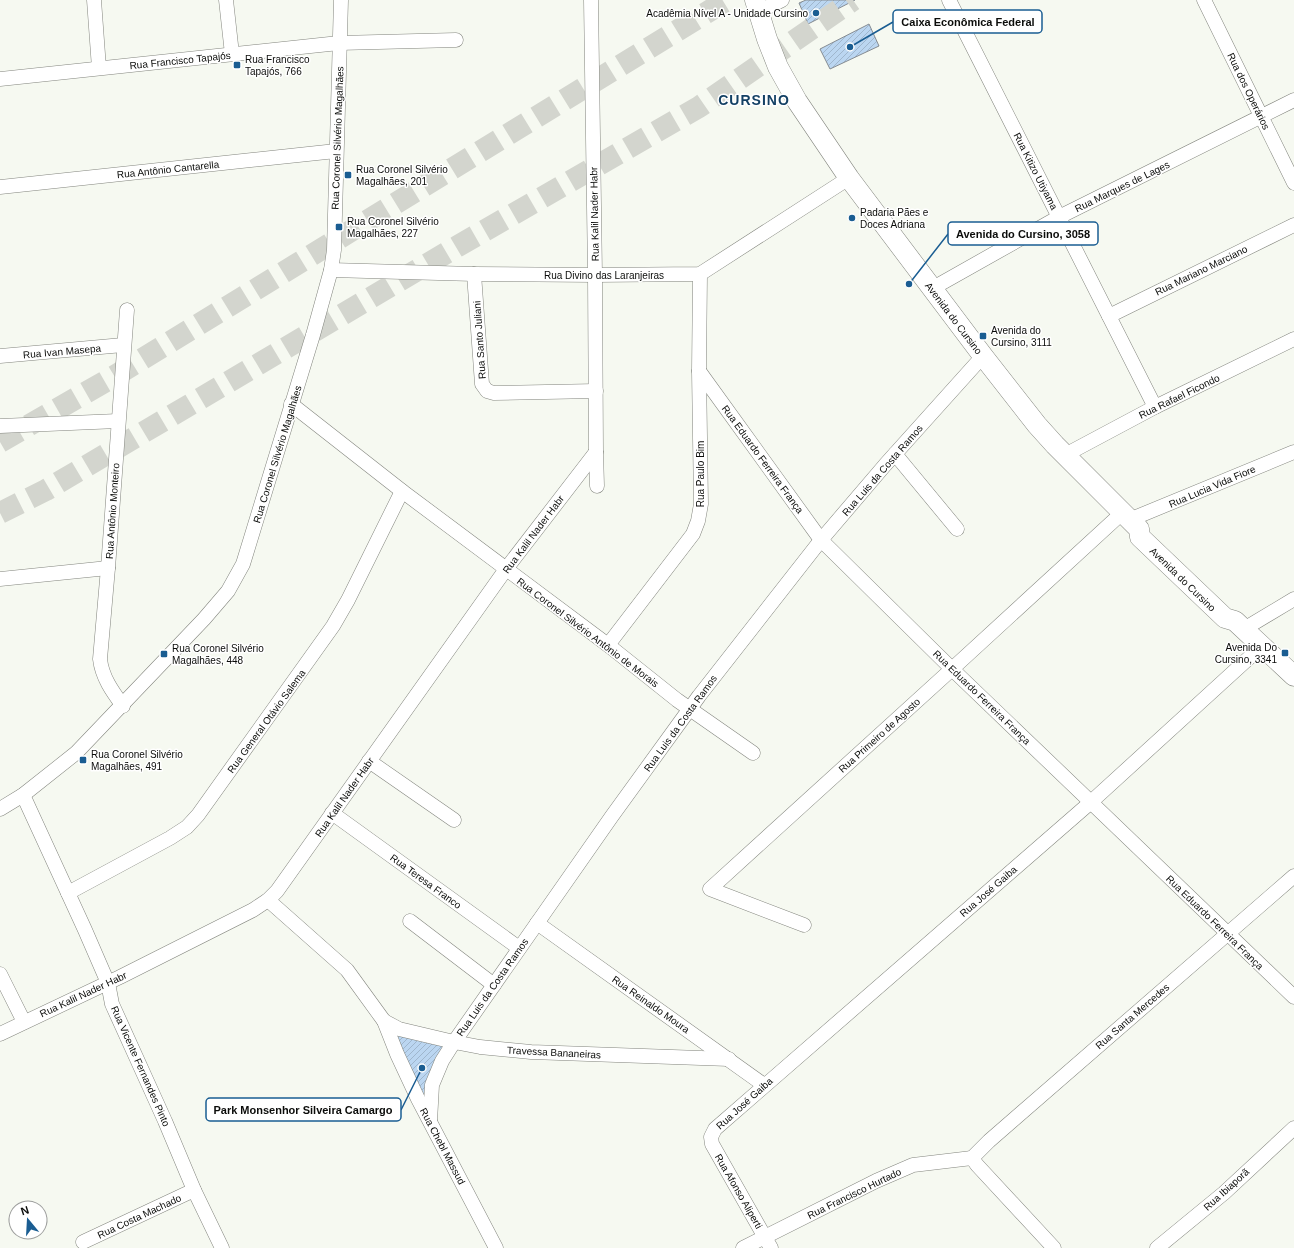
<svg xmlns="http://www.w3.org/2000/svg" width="1294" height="1248" font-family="Arial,sans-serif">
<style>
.building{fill:url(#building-hatch);stroke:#868c92}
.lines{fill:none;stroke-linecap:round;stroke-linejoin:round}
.highway-tunnel{stroke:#d3d5ce;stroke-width:22;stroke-dasharray:22 11;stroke-linecap:butt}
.street-casing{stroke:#83857e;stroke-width:15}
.secondary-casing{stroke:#83857e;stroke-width:21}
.street{stroke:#fff;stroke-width:14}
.secondary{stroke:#fff;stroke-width:20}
.poi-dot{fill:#1a5d92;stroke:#fff;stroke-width:1.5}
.labels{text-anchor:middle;stroke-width:3;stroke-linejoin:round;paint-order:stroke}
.poi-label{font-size:10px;fill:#0b0c0a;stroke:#fff;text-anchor:start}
.street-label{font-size:10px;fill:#0b0c0a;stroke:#fff}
.district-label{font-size:14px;font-weight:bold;letter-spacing:1px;fill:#134064;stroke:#fff}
.leader{fill:none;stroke:#1a5d92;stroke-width:1.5}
.callout-dot{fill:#1a5d92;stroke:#fff;stroke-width:1.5}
.callout{fill:#fff;stroke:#1a5d92;stroke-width:1.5}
.callout-label{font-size:11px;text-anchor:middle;font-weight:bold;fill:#0b0c0a}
</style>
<defs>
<pattern id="building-hatch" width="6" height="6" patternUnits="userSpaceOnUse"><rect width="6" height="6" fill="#bbd6f1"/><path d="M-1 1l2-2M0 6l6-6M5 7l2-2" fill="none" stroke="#9fb6cd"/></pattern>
</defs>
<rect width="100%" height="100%" fill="#f6f9f1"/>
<g class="building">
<path d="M806,0H855L808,24L799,3Z"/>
<path d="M869,24L879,46L830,69L820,49Z"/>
<path d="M384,1021L454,1042L428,1114Z"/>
</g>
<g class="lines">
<g class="highway-tunnel">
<path d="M0,442L113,377L727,0"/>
<path d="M0,513L46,490L458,246L699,107L853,0"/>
</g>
<g class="street-casing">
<g id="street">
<path d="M94,0L99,68"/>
<path d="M226,0L232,54"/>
<path d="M591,0L595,275L596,452L597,486"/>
<path d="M949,0L1155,407"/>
<path d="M1204,0L1294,183"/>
<path d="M758,12L782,0"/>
<path d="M0,79L339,43L456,40"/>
<path d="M0,187L336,151"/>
<path d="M331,270L474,274L595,275L700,274L849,178"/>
<path d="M474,274L482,384L487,391L494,393L596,391"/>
<path d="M933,288L1059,217L1294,100"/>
<path d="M1109,316L1294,225"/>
<path d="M0,356L123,345"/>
<path d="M699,371L821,540L952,669L1294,997"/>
<path d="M291,404L402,491L608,645L677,700L753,753"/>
<path d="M0,426L118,421"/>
<path d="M895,454L957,529"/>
<path d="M1065,455L1155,407L1294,339"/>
<path d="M1129,520L1294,452"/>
<path d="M0,579L108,568"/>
<path d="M1244,629L1294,599"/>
<path d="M608,645L693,534L698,521L701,504L699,371L700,274"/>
<path d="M123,706C112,691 102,677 100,659L108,568L127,310"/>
<path d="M369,761L454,820"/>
<path d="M23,795L85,930L108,983L112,1004L165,1121L194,1190L222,1248"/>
<path d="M0,809L23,795L76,753L204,619L228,591L243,564L313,335L331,270L334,250L341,0"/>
<path d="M332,813L519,948"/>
<path d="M68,893L170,838L187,827L198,815L333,626L348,600L402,491"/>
<path d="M268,900L347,970L384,1021L397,1054L418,1099L496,1248"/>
<path d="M410,921L494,985"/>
<path d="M537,923L764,1085"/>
<path d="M804,925L710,889L952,669L1122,513"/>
<path d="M0,974L24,1022"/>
<path d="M384,1021L399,1029L454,1042L480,1047L531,1052L729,1059"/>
<path d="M0,1034L120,977L253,910L268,900L277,891L506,569L596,452"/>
<path d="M430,1121L432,1085L442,1061L454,1042L612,816L699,696L821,540L885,465L983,356"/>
<path d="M972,1158L989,1141L1294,876"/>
<path d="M972,1158L977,1165L1054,1248"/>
<path d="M83,1242L194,1190"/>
<path d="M743,1248L876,1181L913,1165L972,1158"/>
<path d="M771,1248L712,1144L711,1137L715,1129L1091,802L1262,646"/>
<path d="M1157,1248L1224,1193L1294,1128"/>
</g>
</g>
<g class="secondary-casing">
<path id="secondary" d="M755,0L767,39L778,67L797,101L849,178L983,356L1037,425L1055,445L1139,529L1140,537L1225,618L1235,621L1294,676"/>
</g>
<use href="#street" class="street"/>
<use href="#secondary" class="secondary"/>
</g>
<g class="poi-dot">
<circle cx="816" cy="13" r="4"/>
<rect x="233" y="61" width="8" height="8" rx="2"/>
<rect x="344" y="171" width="8" height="8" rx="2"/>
<circle cx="852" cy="218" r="4"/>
<rect x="335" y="223" width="8" height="8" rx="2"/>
<rect x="979" y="332" width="8" height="8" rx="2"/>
<rect x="1281" y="649" width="8" height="8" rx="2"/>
<rect x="160" y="650" width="8" height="8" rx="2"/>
<rect x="79" y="756" width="8" height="8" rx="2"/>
</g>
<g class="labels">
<g class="poi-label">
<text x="808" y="17" text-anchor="end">Acadêmia Nível A - Unidade Cursino</text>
<text x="245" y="63">Rua Francisco<tspan x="245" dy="12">Tapajós, 766</tspan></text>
<text x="356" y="173">Rua Coronel Silvério<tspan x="356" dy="12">Magalhães, 201</tspan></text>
<text x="860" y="216">Padaria Pães e<tspan x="860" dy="12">Doces Adriana</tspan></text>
<text x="347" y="225">Rua Coronel Silvério<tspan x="347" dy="12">Magalhães, 227</tspan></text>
<text x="991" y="334">Avenida do<tspan x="991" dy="12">Cursino, 3111</tspan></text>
<text x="1277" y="651" text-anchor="end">Avenida Do<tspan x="1277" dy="12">Cursino, 3341</tspan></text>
<text x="172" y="652">Rua Coronel Silvério<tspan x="172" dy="12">Magalhães, 448</tspan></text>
<text x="91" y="758">Rua Coronel Silvério<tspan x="91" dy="12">Magalhães, 491</tspan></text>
</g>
<g class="street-label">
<text transform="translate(180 60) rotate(-6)" y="4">Rua Francisco Tapajós</text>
<text transform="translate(1249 91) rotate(64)" y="4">Rua dos Operários</text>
<text transform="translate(337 138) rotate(-88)" y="4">Rua Coronel Silvério Magalhães</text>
<text transform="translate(168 169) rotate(-6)" y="4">Rua Antônio Cantarella</text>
<text transform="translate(1036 171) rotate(63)" y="4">Rua Kitizo Utiyama</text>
<text transform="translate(1122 186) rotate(-26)" y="4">Rua Marques de Lages</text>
<text transform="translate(594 214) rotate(-91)" y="4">Rua Kalil Nader Habr</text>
<text transform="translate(1201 270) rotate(-26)" y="4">Rua Mariano Marciano</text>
<text x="604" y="279">Rua Divino das Laranjeiras</text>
<text transform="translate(954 318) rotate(53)" y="4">Avenida do Cursino</text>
<text transform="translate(479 340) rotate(-94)" y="4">Rua Santo Juliani</text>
<text transform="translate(62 351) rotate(-5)" y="4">Rua Ivan Masepa</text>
<text transform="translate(1179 396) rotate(-26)" y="4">Rua Rafael Ficondo</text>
<text transform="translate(277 454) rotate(-73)" y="4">Rua Coronel Silvério Magalhães</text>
<text transform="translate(763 459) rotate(54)" y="4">Rua Eduardo Ferreira França</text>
<text transform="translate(882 470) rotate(-49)" y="4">Rua Luis da Costa Ramos</text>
<text transform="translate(700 474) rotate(-90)" y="4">Rua Paulo Bim</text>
<text transform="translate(1212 486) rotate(-23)" y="4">Rua Lucia Vida Fiore</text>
<text transform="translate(112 511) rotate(-86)" y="4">Rua Antônio Monteiro</text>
<text transform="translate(533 534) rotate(-53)" y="4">Rua Kalil Nader Habr</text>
<text transform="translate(1183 579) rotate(44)" y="4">Avenida do Cursino</text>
<text transform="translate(588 632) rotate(37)" y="4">Rua Coronel Silvério Antônio de Morais</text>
<text transform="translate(982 697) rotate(44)" y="4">Rua Eduardo Ferreira França</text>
<text transform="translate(266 721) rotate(-54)" y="4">Rua General Otávio Salema</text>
<text transform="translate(680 723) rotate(-54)" y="4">Rua Luis da Costa Ramos</text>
<text transform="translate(879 735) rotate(-42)" y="4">Rua Primeiro de Agosto</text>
<text transform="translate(344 797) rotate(-55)" y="4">Rua Kalil Nader Habr</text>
<text transform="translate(426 881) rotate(36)" y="4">Rua Teresa Franco</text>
<text transform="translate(988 891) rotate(-41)" y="4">Rua José Gaiba</text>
<text transform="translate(1215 922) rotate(44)" y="4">Rua Eduardo Ferreira França</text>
<text transform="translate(492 987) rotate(-55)" y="4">Rua Luis da Costa Ramos</text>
<text transform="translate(83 994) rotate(-25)" y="4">Rua Kalil Nader Habr</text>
<text transform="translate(651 1004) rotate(35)" y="4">Rua Reinaldo Moura</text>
<text transform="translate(1132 1016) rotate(-41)" y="4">Rua Santa Mercedes</text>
<text transform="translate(554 1052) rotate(3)" y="4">Travessa Bananeiras</text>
<text transform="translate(141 1066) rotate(66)" y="4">Rua Vicente Fernandes Pinto</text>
<text transform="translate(744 1103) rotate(-42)" y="4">Rua José Gaiba</text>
<text transform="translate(443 1146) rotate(62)" y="4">Rua Chebl Massud</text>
<text transform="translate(1226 1189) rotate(-42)" y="4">Rua Ibiaporã</text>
<text transform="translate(739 1191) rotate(60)" y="4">Rua Afonso Aliperti</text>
<text transform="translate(854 1193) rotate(-26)" y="4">Rua Francisco Hurtado</text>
<text transform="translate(139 1216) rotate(-25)" y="4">Rua Costa Machado</text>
</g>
<g class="district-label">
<text x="754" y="105">CURSINO</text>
</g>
</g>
<path class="leader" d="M850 47L893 22M909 284L948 234M422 1068L401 1110"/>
<g class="callout-dot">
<circle cx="850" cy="47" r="4"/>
<circle cx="909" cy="284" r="4"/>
<circle cx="422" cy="1068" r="4"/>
</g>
<g class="callout">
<rect x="893" y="10" width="149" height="23" rx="4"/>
<rect x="948" y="222" width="150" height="23" rx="4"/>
<rect x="206" y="1098" width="195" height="23" rx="4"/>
</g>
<g class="callout-label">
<text x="968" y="26">Caixa Econômica Federal</text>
<text x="1023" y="238">Avenida do Cursino, 3058</text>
<text x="303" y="1114">Park Monsenhor Silveira Camargo</text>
</g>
<g transform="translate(28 1220) rotate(342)"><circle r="19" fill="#ffffff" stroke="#9d9e9d"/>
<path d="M0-3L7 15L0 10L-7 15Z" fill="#1a5d92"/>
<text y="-6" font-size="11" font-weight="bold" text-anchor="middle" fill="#0b0c0a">N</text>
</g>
</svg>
